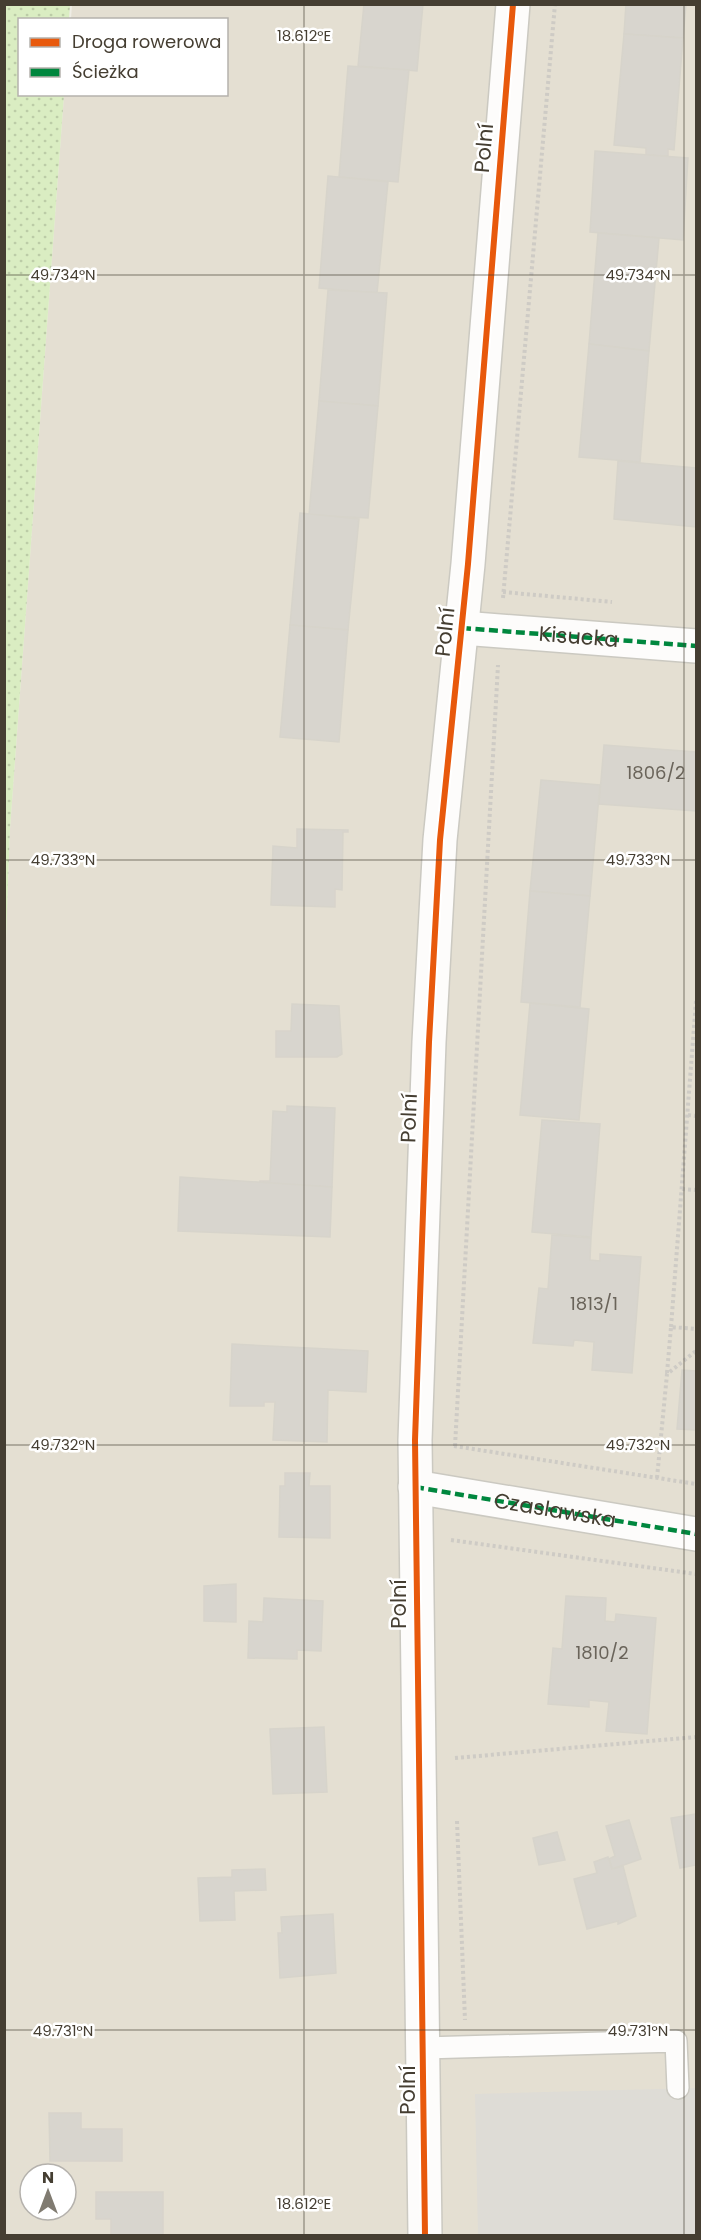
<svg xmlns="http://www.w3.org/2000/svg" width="701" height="2240" font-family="Poppins,sans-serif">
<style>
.residential{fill:#e4dfd2;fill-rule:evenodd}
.grass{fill:url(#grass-dots)}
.parking{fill:#dedcd6}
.building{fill:#d8d5ce;stroke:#d7d4cb;stroke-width:1.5}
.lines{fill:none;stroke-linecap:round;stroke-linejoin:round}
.lane-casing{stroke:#cbc9c1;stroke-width:24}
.street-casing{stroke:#cbc9c1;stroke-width:36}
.path{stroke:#cecbc5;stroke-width:4;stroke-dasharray:3 3;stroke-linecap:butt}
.lane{stroke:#fdfcfb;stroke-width:21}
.street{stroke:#fdfcfb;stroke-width:33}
.quiet{stroke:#00873e;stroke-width:4.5;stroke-dasharray:9 4.5;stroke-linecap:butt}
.cycleway-casing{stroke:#fff;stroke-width:10}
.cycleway{stroke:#e8590c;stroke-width:6}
.ticks{fill:none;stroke:#453e32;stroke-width:1.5;stroke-opacity:0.45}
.labels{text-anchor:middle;stroke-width:5;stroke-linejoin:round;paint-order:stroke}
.number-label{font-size:18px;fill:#6a645a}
.street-label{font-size:21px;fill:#453e32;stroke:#fff}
.ticks-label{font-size:15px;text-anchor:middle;fill:#453e32;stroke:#fff;stroke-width:5;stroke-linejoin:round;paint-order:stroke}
</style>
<defs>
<pattern id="grass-dots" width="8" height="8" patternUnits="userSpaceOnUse" patternTransform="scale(1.5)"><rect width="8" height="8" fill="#daedc2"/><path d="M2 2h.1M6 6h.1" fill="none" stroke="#bccca7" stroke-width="1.8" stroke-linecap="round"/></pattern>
</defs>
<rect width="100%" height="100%" fill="#efede5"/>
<path class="residential" d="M72,5H696V2235L5,2236V965L10,829L64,95L226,94V20L71,19ZM30,2174H66V2210H30Z"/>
<path class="grass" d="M5,4L70,5L69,19L20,20V94L64,95L10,829L5,965Z"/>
<path class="parking" d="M696,2088V2235H478L475,2094Z"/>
<g class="building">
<path d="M364,4H423L417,71L358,66Z"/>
<path d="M626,4H686L683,38L624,34Z"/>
<path d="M624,34L683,38L674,150L668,149V156L646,155V148L614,145Z"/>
<path d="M348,66L409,70L398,182L339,177Z"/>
<path d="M595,151L688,158L683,240L590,232Z"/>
<path d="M328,176L388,182L377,293L319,288Z"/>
<path d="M598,233L659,238L649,351L589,344Z"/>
<path d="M328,290L387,293L378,406L319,401Z"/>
<path d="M589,344L649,351L640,462L579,457Z"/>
<path d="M319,401L378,406L368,518L309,515Z"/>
<path d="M618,461L696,468V527L614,519Z"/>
<path d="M300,513L359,519L348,630L290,625Z"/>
<path d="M290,625L348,630L339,742L280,737Z"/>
<path d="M604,745L696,752V811L599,804Z"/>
<path d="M541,780L600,785L590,896L530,891Z"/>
<path d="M297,829L348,830V832H343L342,890L335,889V907L271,905L273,846L297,848Z"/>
<path d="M530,891L590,896L580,1007L521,1002Z"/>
<path d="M530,1003L589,1009L579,1120L520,1115Z"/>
<path d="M292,1004L339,1006L342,1054L337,1057H276V1031H291Z"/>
<path d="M287,1106L335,1108L332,1187L260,1184V1181H270L273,1111L287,1112Z"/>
<path d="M542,1120L600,1124L591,1237L532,1232Z"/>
<path d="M180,1177L332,1187L330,1237L178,1231Z"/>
<path d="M552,1235L591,1238L590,1260L600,1261V1254L641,1257L632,1373L592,1370L594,1342L574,1340L573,1346L533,1343L539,1288L548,1289Z"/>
<path d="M232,1344L368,1351L366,1392L328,1390L327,1442L273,1440L275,1402H264V1406H230Z"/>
<path d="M682,1370L696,1371V1430L677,1429Z"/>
<path d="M285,1473H310L309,1486H330V1538L279,1537L280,1486H285Z"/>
<path d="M236,1584V1622L204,1621V1586Z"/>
<path d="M566,1596L606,1598L605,1621L615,1622L616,1614L656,1618L647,1734L606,1731L609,1702L589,1700V1707L548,1704L553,1648L562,1649Z"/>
<path d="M264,1598L323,1601L321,1651L297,1650V1659L248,1658L249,1621L263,1622Z"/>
<path d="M324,1727L327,1792L273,1794L270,1729Z"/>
<path d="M696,1814V1865L680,1868L671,1818Z"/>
<path d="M629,1820L641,1859L612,1869L609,1859L615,1856L606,1826Z"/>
<path d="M557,1832L565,1860L539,1865L533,1838Z"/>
<path d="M608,1857L612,1869L623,1866L636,1916L618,1924V1921L587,1929L574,1879L597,1873L594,1862Z"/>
<path d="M265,1869L266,1890L234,1891L235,1920L200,1921L198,1878L232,1877V1870Z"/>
<path d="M333,1914L336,1973L280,1978L278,1933H282L281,1917Z"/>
<path d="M49,2113H81V2129H122V2161H50Z"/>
<path d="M96,2192H163V2236H111V2219H96Z"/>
</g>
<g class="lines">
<g class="lane-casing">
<path id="lane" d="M424,2048L676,2041L678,2088"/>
</g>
<g class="street-casing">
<g id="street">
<path id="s1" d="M462,628L696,646"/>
<path id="s2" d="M415,1487L696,1534"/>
<path d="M425,2236L415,1440L429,1042L440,840L468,564L513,4"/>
</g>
</g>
<g class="path">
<path d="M503,592L612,602"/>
<path d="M503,598L555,4"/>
<path d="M688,1115L696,1116"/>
<path d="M682,1189L696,1190"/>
<path d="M671,1327L696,1001"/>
<path d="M667,1373L671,1327L696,1329"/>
<path d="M454,1446L696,1484"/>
<path d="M455,1446L498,665"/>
<path d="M657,1478L667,1374L696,1351"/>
<path d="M451,1540L696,1574"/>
<path d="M455,1758L696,1737"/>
<path d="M457,1821L465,2020"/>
</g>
<use href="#lane" class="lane"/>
<use href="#street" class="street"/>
<g class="quiet">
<path d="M462,628L696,646"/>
<path d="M415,1487L696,1534"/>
</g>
<g class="cycleway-casing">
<path id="cycleway" d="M425,2236L415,1440L429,1042L440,840L468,564L513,4"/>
</g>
<use href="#cycleway" class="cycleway"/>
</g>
<path class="ticks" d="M304,4V2236M684,4V2236M4,275H696M4,860H696M4,1445H696M4,2030H696"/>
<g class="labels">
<g class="number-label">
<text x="656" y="779">1806/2</text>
<text x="594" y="1310">1813/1</text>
<text x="602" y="1659">1810/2</text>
</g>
<g class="street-label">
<text transform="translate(484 148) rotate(-85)" y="7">Polní</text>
<text transform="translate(445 632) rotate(-84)" y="7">Polní</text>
<text dy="7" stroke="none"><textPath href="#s1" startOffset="117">Kisucka</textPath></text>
<text transform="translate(409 1118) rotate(-88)" y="7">Polní</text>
<text dy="7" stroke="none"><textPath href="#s2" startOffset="142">Czaslawska</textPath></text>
<text transform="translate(399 1604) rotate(-90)" y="7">Polní</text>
<text transform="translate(408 2090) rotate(-90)" y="7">Polní</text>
</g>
</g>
<g class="ticks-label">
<text x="304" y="41">18.612°E</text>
<text x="63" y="280">49.734°N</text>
<text x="638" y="280">49.734°N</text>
<text x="63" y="865">49.733°N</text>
<text x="638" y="865">49.733°N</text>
<text x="63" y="1450">49.732°N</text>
<text x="638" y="1450">49.732°N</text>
<text x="63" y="2036">49.731°N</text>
<text x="638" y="2036">49.731°N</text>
<text x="304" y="2209">18.612°E</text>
</g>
<rect width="701" height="2240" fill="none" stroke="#453e32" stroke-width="12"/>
<rect x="18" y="18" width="210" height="78" fill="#ffffff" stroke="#b5b2ad" stroke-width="1.5"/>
<rect x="30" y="38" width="30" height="9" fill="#e8590c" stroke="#b5b2ad" stroke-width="1.5"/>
<text x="72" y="48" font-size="18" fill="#453e32">Droga rowerowa</text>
<rect x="30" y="68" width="30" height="9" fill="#00873e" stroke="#b5b2ad" stroke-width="1.5"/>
<text x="72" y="78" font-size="18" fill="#453e32">Ścieżka</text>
<g transform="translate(48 2192)"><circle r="28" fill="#ffffff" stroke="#b5b2ad" stroke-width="1.5"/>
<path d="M0-4.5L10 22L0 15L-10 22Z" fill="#807b71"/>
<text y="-9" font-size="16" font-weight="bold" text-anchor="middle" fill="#453e32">N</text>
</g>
</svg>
